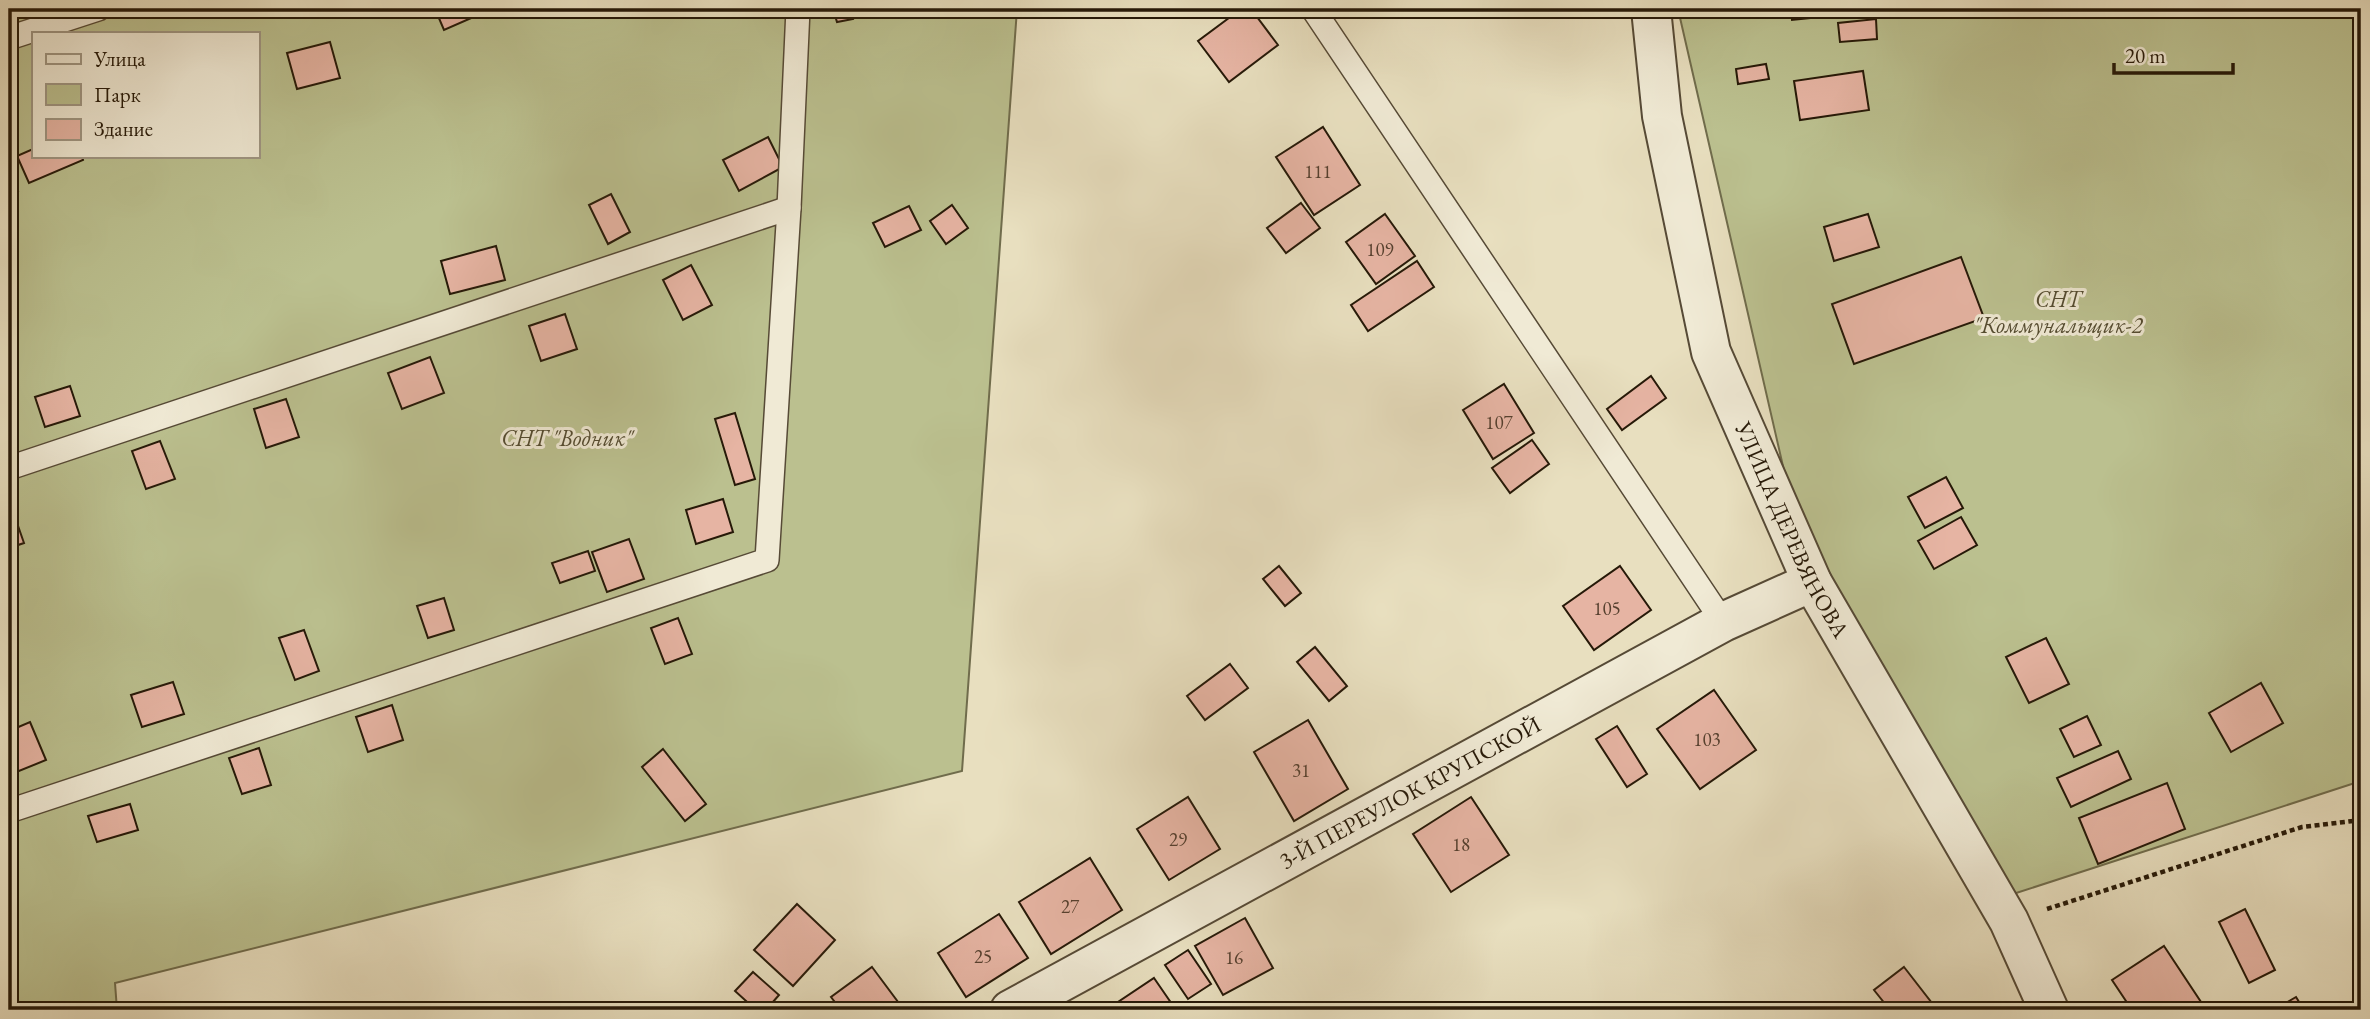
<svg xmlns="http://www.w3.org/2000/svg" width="2370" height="1019" font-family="'EB Garamond',serif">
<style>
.green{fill:#bbc08f;stroke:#706c4c;stroke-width:2;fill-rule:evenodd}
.building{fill:#e6b4a3;stroke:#261908;stroke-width:2}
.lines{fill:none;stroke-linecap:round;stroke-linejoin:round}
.lane-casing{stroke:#564a36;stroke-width:26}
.street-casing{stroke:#564a36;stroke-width:42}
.path{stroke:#261908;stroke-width:4.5;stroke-dasharray:5 3.5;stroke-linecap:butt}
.lane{stroke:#f0ead5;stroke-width:23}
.street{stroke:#f0ead5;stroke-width:38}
.labels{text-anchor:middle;stroke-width:6;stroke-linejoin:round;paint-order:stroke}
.number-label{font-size:19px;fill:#56402f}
.park-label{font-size:23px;font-style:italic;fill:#534b30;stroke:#f0ead5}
.street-label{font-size:23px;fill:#261908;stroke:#f0ead5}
</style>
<rect width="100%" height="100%" fill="#e8dfbf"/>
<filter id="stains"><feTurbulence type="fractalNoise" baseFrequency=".00286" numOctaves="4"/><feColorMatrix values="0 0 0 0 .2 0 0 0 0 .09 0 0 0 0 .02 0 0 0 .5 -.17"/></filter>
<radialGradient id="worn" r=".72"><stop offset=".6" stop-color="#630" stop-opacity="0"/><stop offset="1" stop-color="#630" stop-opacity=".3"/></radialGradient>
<g class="green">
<path d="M9,9H1017L962,771L115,983L117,1010H9ZM33,33H257V156H33Z"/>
<path d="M1678,9H2361V781L2013,894L1805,562Z"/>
</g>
<g class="building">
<path d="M435,9H483L485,12L444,30Z"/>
<path d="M833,9H851L853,19L837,22Z"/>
<path d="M1241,9H1251L1278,45L1229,82L1198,41Z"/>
<path d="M1791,9H1838L1839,15L1792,20Z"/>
<path d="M1876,19L1877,39L1840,42L1838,23Z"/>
<path d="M330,42L340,78L297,89L287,53Z"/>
<path d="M1766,64L1769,79L1738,84L1736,69Z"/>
<path d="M1863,71L1869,110L1800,120L1794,81Z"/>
<path d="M1323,127L1360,185L1314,215L1276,157Z"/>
<path d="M768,137L783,167L739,191L723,160Z"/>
<path d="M33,149V156H82L83,160L29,183L17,156Z"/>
<path d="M9,156L18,191L9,193Z"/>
<path d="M611,194L630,232L608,244L589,205Z"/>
<path d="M1301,203L1320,228L1286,253L1267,228Z"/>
<path d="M952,205L968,228L946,244L930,221Z"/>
<path d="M909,206L921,230L885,247L873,223Z"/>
<path d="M1385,214L1415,256L1376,284L1346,242Z"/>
<path d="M1868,214L1879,247L1834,261L1824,227Z"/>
<path d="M496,246L505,280L450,294L441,261Z"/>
<path d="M1961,257L1984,318L1854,364L1832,304Z"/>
<path d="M1417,261L1434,287L1368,331L1351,305Z"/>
<path d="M691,265L712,305L683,320L663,280Z"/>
<path d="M565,314L577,349L541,361L529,326Z"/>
<path d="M430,357L444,393L402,409L388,373Z"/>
<path d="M1651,376L1666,398L1622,430L1607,409Z"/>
<path d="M1504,384L1534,433L1493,459L1463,410Z"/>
<path d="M70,386L80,416L45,427L35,397Z"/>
<path d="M286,399L299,437L266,448L254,409Z"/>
<path d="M735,413L755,479L735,485L715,419Z"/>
<path d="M1532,440L1549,464L1510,493L1492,468Z"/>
<path d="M160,441L175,479L146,489L132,451Z"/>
<path d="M1946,477L1963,508L1925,528L1908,497Z"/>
<path d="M723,499L733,532L696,544L686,510Z"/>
<path d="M9,500L24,543L9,548Z"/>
<path d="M1961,517L1977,545L1934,569L1918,541Z"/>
<path d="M629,539L644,579L607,592L592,552Z"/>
<path d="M588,551L595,571L560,583L552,563Z"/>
<path d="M1279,566L1301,593L1285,606L1263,579Z"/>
<path d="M1620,566L1651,610L1594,650L1563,606Z"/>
<path d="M444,598L454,630L428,638L417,606Z"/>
<path d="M678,618L692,654L665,664L651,628Z"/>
<path d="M304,630L319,671L295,680L279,638Z"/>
<path d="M2046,638L2069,684L2029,703L2006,657Z"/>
<path d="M1315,647L1347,686L1329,701L1297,662Z"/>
<path d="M1230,664L1248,688L1205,720L1187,696Z"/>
<path d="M173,682L184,714L142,727L131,695Z"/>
<path d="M2261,683L2283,723L2231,752L2209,713Z"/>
<path d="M1714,690L1756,750L1700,789L1657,729Z"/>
<path d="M392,705L403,740L368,752L356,717Z"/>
<path d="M2087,716L2101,745L2074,757L2060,729Z"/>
<path d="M1308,720L1348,789L1294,821L1254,752Z"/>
<path d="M30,722L46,760L9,775V731Z"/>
<path d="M1617,726L1647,774L1627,787L1596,739Z"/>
<path d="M259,748L271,785L242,794L229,758Z"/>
<path d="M663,749L706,804L685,821L642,767Z"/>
<path d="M2118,751L2131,779L2071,807L2057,778Z"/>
<path d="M2167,783L2185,829L2098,864L2079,818Z"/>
<path d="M1188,797L1220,849L1169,880L1137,829Z"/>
<path d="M1471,797L1509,855L1451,892L1413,834Z"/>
<path d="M130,804L138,830L97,842L88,816Z"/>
<path d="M1090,858L1122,910L1051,954L1019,902Z"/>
<path d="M797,904L835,940L793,986L754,950Z"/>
<path d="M2245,909L2275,970L2249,983L2219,922Z"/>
<path d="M999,914L1028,958L966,997L938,953Z"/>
<path d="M1245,918L1273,968L1223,995L1195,946Z"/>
<path d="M2164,946L2201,1002L2188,1010H2132L2112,980Z"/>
<path d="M1188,950L1211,984L1188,999L1165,965Z"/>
<path d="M872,967L904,1010H841L831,997Z"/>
<path d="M1904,967L1935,1007L1930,1010H1890L1874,990Z"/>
<path d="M753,972L779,995L766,1010H756L735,991Z"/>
<path d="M1154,978L1176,1010H1106Z"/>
<path d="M2296,997L2304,1010H2274Z"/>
</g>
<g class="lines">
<g class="lane-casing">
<g id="lane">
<path d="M1313,9L1723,622"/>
<path d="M9,38L98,9"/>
<path d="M9,468L789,208"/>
<path d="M9,811L767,560L789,208L798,9"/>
</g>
</g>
<g class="street-casing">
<g id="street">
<path id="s1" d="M1651,9L1662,116L1711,352L1812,582L2009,921L2049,1010"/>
<path id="s2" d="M1010,1010L1723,622L1812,582"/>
</g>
</g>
<path class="path" d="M2047,909L2302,827L2361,820"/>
<use href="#lane" class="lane"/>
<use href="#street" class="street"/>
</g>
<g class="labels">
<g class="number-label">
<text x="1318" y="178">111</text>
<text x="1380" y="256">109</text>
<text x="1499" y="429">107</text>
<text x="1607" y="615">105</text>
<text x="1707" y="746">103</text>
<text x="1301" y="777">31</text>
<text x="1178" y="846">29</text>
<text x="1461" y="851">18</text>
<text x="1070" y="913">27</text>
<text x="983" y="963">25</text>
<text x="1234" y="964">16</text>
</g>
<g class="park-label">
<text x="2058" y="307">СНТ<tspan x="2058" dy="26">"Коммунальщик-2</tspan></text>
<text x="567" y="446">СНТ "Водник"</text>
</g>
<g class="street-label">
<text dy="8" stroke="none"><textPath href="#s1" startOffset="544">УЛИЦА ДЕРЕВЯНОВА</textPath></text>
<text dy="8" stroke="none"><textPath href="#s2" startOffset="455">3-Й ПЕРЕУЛОК КРУПСКОЙ</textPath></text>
</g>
</g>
<rect width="2370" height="1019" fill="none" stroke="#e8dfbf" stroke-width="35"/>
<rect x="10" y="10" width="2349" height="998" fill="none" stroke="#261908" stroke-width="3.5"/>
<rect x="18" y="18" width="2335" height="984" fill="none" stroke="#261908" stroke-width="2"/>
<rect x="32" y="32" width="228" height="126" fill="#f0ead5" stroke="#9f9683" stroke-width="2"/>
<rect x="46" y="54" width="35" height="10" fill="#f0ead5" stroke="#9f9683" stroke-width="2"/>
<text x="94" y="66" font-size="21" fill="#261908">Улица</text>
<rect x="46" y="84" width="35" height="21" fill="#bbc08f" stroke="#9f9683" stroke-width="2"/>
<text x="94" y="102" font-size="21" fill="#261908">Парк</text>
<rect x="46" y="119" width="35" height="21" fill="#e6b4a3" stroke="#9f9683" stroke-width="2"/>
<text x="94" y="136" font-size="21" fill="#261908">Здание</text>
<path d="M2114 63v10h119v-10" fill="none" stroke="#261908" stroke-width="3.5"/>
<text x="2125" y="63" font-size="21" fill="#261908" stroke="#f0ead5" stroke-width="5" paint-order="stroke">20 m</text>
<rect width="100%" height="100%" filter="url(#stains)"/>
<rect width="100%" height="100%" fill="url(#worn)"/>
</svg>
